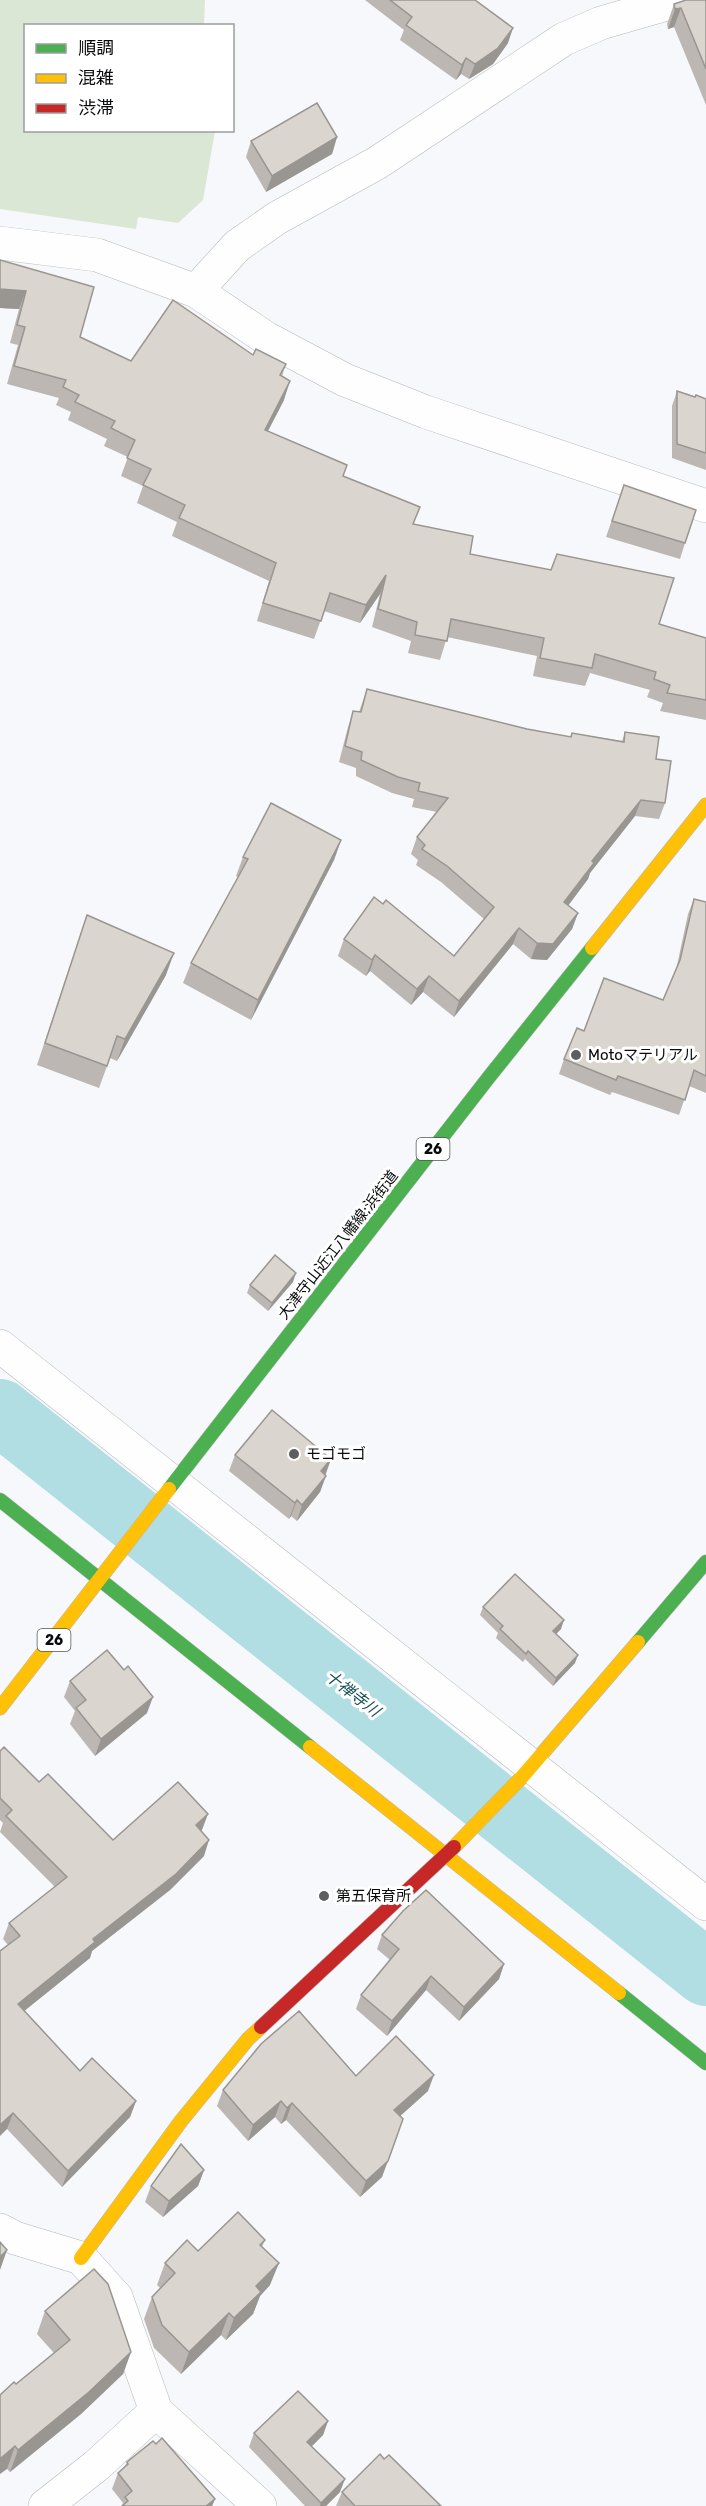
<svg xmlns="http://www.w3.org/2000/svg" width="706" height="2506" font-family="Rubik,'Noto Sans JP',sans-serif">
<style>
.green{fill:#dbe7d5}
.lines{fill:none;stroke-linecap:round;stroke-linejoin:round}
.river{stroke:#b1dee2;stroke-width:66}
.street-casing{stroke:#b7b8bb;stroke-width:34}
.fast-casing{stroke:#b7b8bb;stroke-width:15}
.slow-casing{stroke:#b7b8bb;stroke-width:15}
.jam-casing{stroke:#b7b8bb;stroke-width:15}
.street{stroke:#fefefe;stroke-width:33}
.fast{stroke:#4caf50;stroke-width:14}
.slow{stroke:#ffc107;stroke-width:14}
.jam{stroke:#c62828;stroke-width:14}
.wall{fill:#bcb7b2}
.shaded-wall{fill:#999591}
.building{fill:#dbd5cf;stroke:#999591;stroke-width:1.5}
.poi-dot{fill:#5d5e60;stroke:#fff;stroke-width:2}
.labels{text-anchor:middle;stroke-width:6;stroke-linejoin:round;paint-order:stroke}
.shield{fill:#fff;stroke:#545456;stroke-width:1.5}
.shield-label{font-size:14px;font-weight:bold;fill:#0a0b0d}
.poi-label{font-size:15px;fill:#0a0b0d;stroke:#fff;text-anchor:start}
.street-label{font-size:15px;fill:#0a0b0d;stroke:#fff}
.water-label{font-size:16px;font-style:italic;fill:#195154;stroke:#fff}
</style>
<rect width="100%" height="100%" fill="#f6f8fb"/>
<path class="green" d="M0,0H205L204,25L26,26V130L215,131L203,200L178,223L138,217L136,229L0,209Z"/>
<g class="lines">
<path class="river" d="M0,1412L706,1973"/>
<g class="street-casing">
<g id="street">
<path d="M0,243L97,255L196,291L266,338L345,380L426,412L706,506"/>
<path d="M196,291L237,246L277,218L377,163L564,39L601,23L681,0"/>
<path d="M0,1346L706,1904"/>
<path d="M0,2230L15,2238L81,2258L116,2297L156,2411L260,2506"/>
<path d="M45,2506L96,2466L156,2411"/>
</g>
</g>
<g class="fast-casing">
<g id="fast">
<path d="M169,1489L489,1077L592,948"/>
<path d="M0,1500L310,1747"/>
<path d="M638,1642L706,1562"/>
<path d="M619,1993L706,2063"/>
</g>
</g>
<g class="slow-casing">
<g id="slow">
<path d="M592,948L706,805"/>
<path d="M0,1708L169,1489"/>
<path d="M310,1747L619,1993"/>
<path d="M454,1847L522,1777L638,1642"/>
<path d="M81,2258L181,2121L248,2039L261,2027"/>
</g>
</g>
<g class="jam-casing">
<path id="jam" d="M261,2027L454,1847"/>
</g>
<use href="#street" class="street"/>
<use href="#fast" class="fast"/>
<use href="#slow" class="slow"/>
<use href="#jam" class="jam"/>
</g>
<g class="wall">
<path d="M365,0H475L508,43L493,64L469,79L461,74L456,80L400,40L404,30Z"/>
<path d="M706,0V105L674,27L668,29L667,24L674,4Z"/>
<path d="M337,137L332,154L266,192L246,157L251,141Z"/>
<path d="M0,260L80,337L131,361L253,355L286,364L282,376L284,400L268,431L344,476L414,524L470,554L659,624L706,638V720L660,711L663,703L647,697L650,690L590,673L585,686L533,676L537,656L447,637L440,660L408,653L411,641L372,627L380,594L360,623L324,611L314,639L257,621L269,581L172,536L177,522L137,503L143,486L121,476L128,457L104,446L107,439L68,420L71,412L56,405L59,398L7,384L18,345L10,343L19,309L0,308Z"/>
<path d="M677,391L695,397L706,399V470L672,458V406Z"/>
<path d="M624,485L685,543L680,559L606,537Z"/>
<path d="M367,689L527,729L570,737L572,733L622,741L625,732L656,759L665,803L659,819L635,816L590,873L588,879L568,905L578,913L572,929L547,960L531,959L513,944L454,1017L423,992L411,1005L370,971L366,976L338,956L344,939L454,956L484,919L441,882L416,865L418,860L411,854L417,837L437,812L412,807L414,799L392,793L356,776V768L339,762L348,727L353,711L359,712Z"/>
<path d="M341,840L334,860L251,1020L183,983L191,963L238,877L236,876L243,857Z"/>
<path d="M694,899L706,902V1093L689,1086L679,1115L612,1092L610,1095L559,1074L564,1059L584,1031L663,1000L676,970L688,914Z"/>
<path d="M87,915L166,975L117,1061L110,1058L99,1088L37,1065Z"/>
<path d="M293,1282L268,1311L247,1293L250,1285Z"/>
<path d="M235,1455L331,1459L320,1492L297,1521L291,1516L289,1519L229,1471Z"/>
<path d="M483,1607L561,1629L556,1634L575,1663L553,1686L525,1659L523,1662L496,1638L498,1633L480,1615Z"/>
<path d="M70,1681L147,1713L95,1756L70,1724L75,1711L64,1697Z"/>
<path d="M0,1751L113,1840L202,1830H201L204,1856L170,1890L92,1951L90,1958L24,2011L80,2071L136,2101L130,2117L62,2187L7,2129L8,1945L3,1939L9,1923L55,1887L0,1832L3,1823L0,1820Z"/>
<path d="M382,1935L504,1964L499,1979L459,2021L426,1990L387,2036L356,2009L361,1995L390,1960L377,1949Z"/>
<path d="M356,2076L428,2091L400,2116L382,2177L360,2197L286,2120L281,2124L275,2117L248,2141L217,2106L223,2090Z"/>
<path d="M204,2170L198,2186L163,2217L145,2202L151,2186Z"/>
<path d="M265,2240L262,2247L270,2285L260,2296L253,2314L226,2340L221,2335L181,2374L154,2348L144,2319L152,2297L160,2288L157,2285L165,2263L198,2251Z"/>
<path d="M45,2311L131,2352L123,2374L81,2414L10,2472L7,2469L16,2384L54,2353L37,2334Z"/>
<path d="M328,2421L323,2435L311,2447L340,2492L326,2506H305L249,2447L254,2433Z"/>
<path d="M156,2444L215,2499L212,2506H122L123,2503L112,2489L118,2473L125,2466L127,2462Z"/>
<path d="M384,2459L441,2506H336L342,2492Z"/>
</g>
<g class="shaded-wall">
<path d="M681,8L674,27L668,29L675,9Z"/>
<path d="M513,28L508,43L493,64L469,79L475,64Z"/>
<path d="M466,58L461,74L456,80L462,65Z"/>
<path d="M337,137L332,154L266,192L272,176Z"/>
<path d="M0,289L26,291L19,309L0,308Z"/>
<path d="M290,381L284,400L259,448L265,430Z"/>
<path d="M386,575L380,594L360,623L366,605Z"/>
<path d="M641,800L635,816L590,873L588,879L559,918L564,902L592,861Z"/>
<path d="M341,840L334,860L251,1020L258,1000Z"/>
<path d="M578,913L572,929L547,960L531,959L537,943Z"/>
<path d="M519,928L513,944L454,1017L459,1001Z"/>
<path d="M174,953L166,975L117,1061L125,1039Z"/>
<path d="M375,955L370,971L366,976L372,960Z"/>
<path d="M429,976L423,992L411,1005L417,989Z"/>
<path d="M296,1273L293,1282L268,1311L272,1303Z"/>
<path d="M331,1459L325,1475L321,1471Z"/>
<path d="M326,1476L320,1492L297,1521L302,1505Z"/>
<path d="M297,1500L291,1516L289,1519L295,1503Z"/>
<path d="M564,1620L561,1629L550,1640L553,1631Z"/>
<path d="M578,1655L575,1663L553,1686L556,1678Z"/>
<path d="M153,1697L147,1713L95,1756L101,1739Z"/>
<path d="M208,1814L202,1830L190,1840L196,1825Z"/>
<path d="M209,1840L204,1856L170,1890L92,1951L90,1958L13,2020L18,2004L93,1939Z"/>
<path d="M504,1964L499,1979L459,2021L464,2007Z"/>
<path d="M431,1976L426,1990L387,2036L392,2021Z"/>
<path d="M434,2075L428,2091L388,2127L394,2110Z"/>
<path d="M136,2101L130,2117L62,2187L68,2171Z"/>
<path d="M281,2101L275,2117L248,2141L253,2125Z"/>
<path d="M292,2103L286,2120L281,2124L287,2108Z"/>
<path d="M13,2113L7,2129L0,2136V2125Z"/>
<path d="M388,2161L382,2177L360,2197L366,2181Z"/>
<path d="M204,2170L198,2186L163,2217L169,2201Z"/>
<path d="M7,2250L0,2270V2257Z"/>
<path d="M279,2263L270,2285L260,2296L253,2314L226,2340L234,2318L256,2286Z"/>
<path d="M229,2313L221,2335L181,2374L189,2352Z"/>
<path d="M131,2352L123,2374L81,2414L10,2472L18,2450Z"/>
<path d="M328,2421L323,2435L302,2456L307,2442Z"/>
<path d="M15,2446L7,2469L0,2474V2459Z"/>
<path d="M345,2479L340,2492L326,2506H320L321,2503Z"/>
<path d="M215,2499L212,2506H206Z"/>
</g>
<g class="building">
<path d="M390,0H475L513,28L498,48L475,64L466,58L462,65L406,25L412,17Z"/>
<path d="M686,0H706V69L681,8L675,9L674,4Z"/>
<path d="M317,103L337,137L272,176L251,141Z"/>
<path d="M0,260L94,287L80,337L131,361L173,300L253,355L256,349L286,364L280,375L290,381L265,430L347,465L343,476L420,507L413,524L473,536L470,554L551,570L557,554L674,578L659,624L706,638V700L667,693L670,685L654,679L656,672L595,654L592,668L540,658L544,638L451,619L447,641L415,635L417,622L378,609L386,575L366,605L330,593L321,621L263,603L276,563L179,518L185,505L143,485L151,469L127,458L135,440L111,428L115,421L75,402L79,395L63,387L66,380L14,366L25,327L17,325L26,291L0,289Z"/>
<path d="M677,391L695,397L696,395L706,399V453L677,444Z"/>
<path d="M624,485L696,510L685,543L612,521Z"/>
<path d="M367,689L527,729L571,737L572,733L624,742L625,732L659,737L656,759L671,761L665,803L641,800L592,861L594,863L564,902L578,913L553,944L537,943L519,928L459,1001L429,976L417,989L375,955L372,960L344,939L374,897L383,904L386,900L454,956L494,907L447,866L422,849L425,845L417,837L448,798L418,791L420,783L398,777L361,760L362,752L345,746L353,711L361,712Z"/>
<path d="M271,803L341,840L258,1000L191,963L248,859L243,857Z"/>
<path d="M694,899L706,902V1076L694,1070L685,1100L618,1076L616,1080L564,1059L577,1028L584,1031L604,978L663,1000L680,960Z"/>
<path d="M87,915L174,953L125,1039L117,1036L107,1066L45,1043Z"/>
<path d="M275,1255L296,1273L272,1303L250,1285Z"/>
<path d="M272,1410L331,1459L321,1471L326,1476L302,1505L297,1500L295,1503L235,1455Z"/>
<path d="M515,1574L564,1620L553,1631L578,1655L556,1678L528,1651L526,1654L500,1629L503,1626L483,1607Z"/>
<path d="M107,1650L124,1670L128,1666L153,1697L101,1739L76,1708L86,1700L70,1681Z"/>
<path d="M4,1747L39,1782L48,1774L113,1840L178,1782L208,1814L196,1825L209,1840L176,1874L93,1939L95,1942L18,2004L80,2071L92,2058L136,2101L68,2171L13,2113L0,2125V1951L20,1936L9,1923L67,1877L6,1816L12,1810L0,1798V1751Z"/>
<path d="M426,1890L504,1964L464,2007L431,1976L392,2021L361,1995L399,1949L382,1935L403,1911Z"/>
<path d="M299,2011L356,2076L396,2036L434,2075L394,2110L403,2119L388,2161L366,2181L292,2103L287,2108L281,2101L253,2125L223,2090L261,2044Z"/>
<path d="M181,2144L204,2170L169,2201L151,2186Z"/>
<path d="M238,2212L265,2240L260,2245L279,2263L256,2286L261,2292L234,2318L229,2313L189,2352L162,2325L152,2297L175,2273L165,2263L187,2240L198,2251Z"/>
<path d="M0,2242L7,2250L0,2257Z"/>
<path d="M94,2269L108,2284L131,2352L89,2392L18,2450L15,2446L0,2459V2395L14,2382L16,2384L70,2340L45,2311Z"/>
<path d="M298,2391L328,2421L307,2442L345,2479L321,2503L254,2433Z"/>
<path d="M162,2438L215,2499L206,2506H122L128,2501L125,2497L132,2491L118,2473L128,2464L127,2462L153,2441L156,2444Z"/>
<path d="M380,2454L384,2459L389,2455L441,2506H355L342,2492Z"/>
</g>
<g class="poi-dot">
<circle cx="576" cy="1055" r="6"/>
<circle cx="294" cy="1454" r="6"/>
<circle cx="324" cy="1896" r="6"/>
</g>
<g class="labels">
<g class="shield">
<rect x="416.5" y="1138" width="33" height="22" rx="4.5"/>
<rect x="37.5" y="1629" width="33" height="22" rx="4.5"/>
</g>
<g class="shield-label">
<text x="433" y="1154">26</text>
<text x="54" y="1645">26</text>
</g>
<g class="poi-label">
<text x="588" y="1060">Motoマテリアル</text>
<text x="306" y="1459">モゴモゴ</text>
<text x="336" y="1901">第五保育所</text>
</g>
<g class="street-label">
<text transform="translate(338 1245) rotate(-52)" y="5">大津守山近江八幡線;浜街道</text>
</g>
<g class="water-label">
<text transform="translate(353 1693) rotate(38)" y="6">十禅寺川</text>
</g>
</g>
<rect x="24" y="24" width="210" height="108" fill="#ffffff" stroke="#9d9d9e" stroke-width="1.5"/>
<rect x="36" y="44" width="30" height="9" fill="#4caf50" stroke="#9d9d9e" stroke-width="1.5"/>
<text x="78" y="54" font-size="18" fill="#0a0b0d">順調</text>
<rect x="36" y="74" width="30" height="9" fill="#ffc107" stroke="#9d9d9e" stroke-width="1.5"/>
<text x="78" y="84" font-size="18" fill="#0a0b0d">混雑</text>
<rect x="36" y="104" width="30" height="9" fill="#c62828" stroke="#9d9d9e" stroke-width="1.5"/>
<text x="78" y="114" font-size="18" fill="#0a0b0d">渋滞</text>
</svg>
